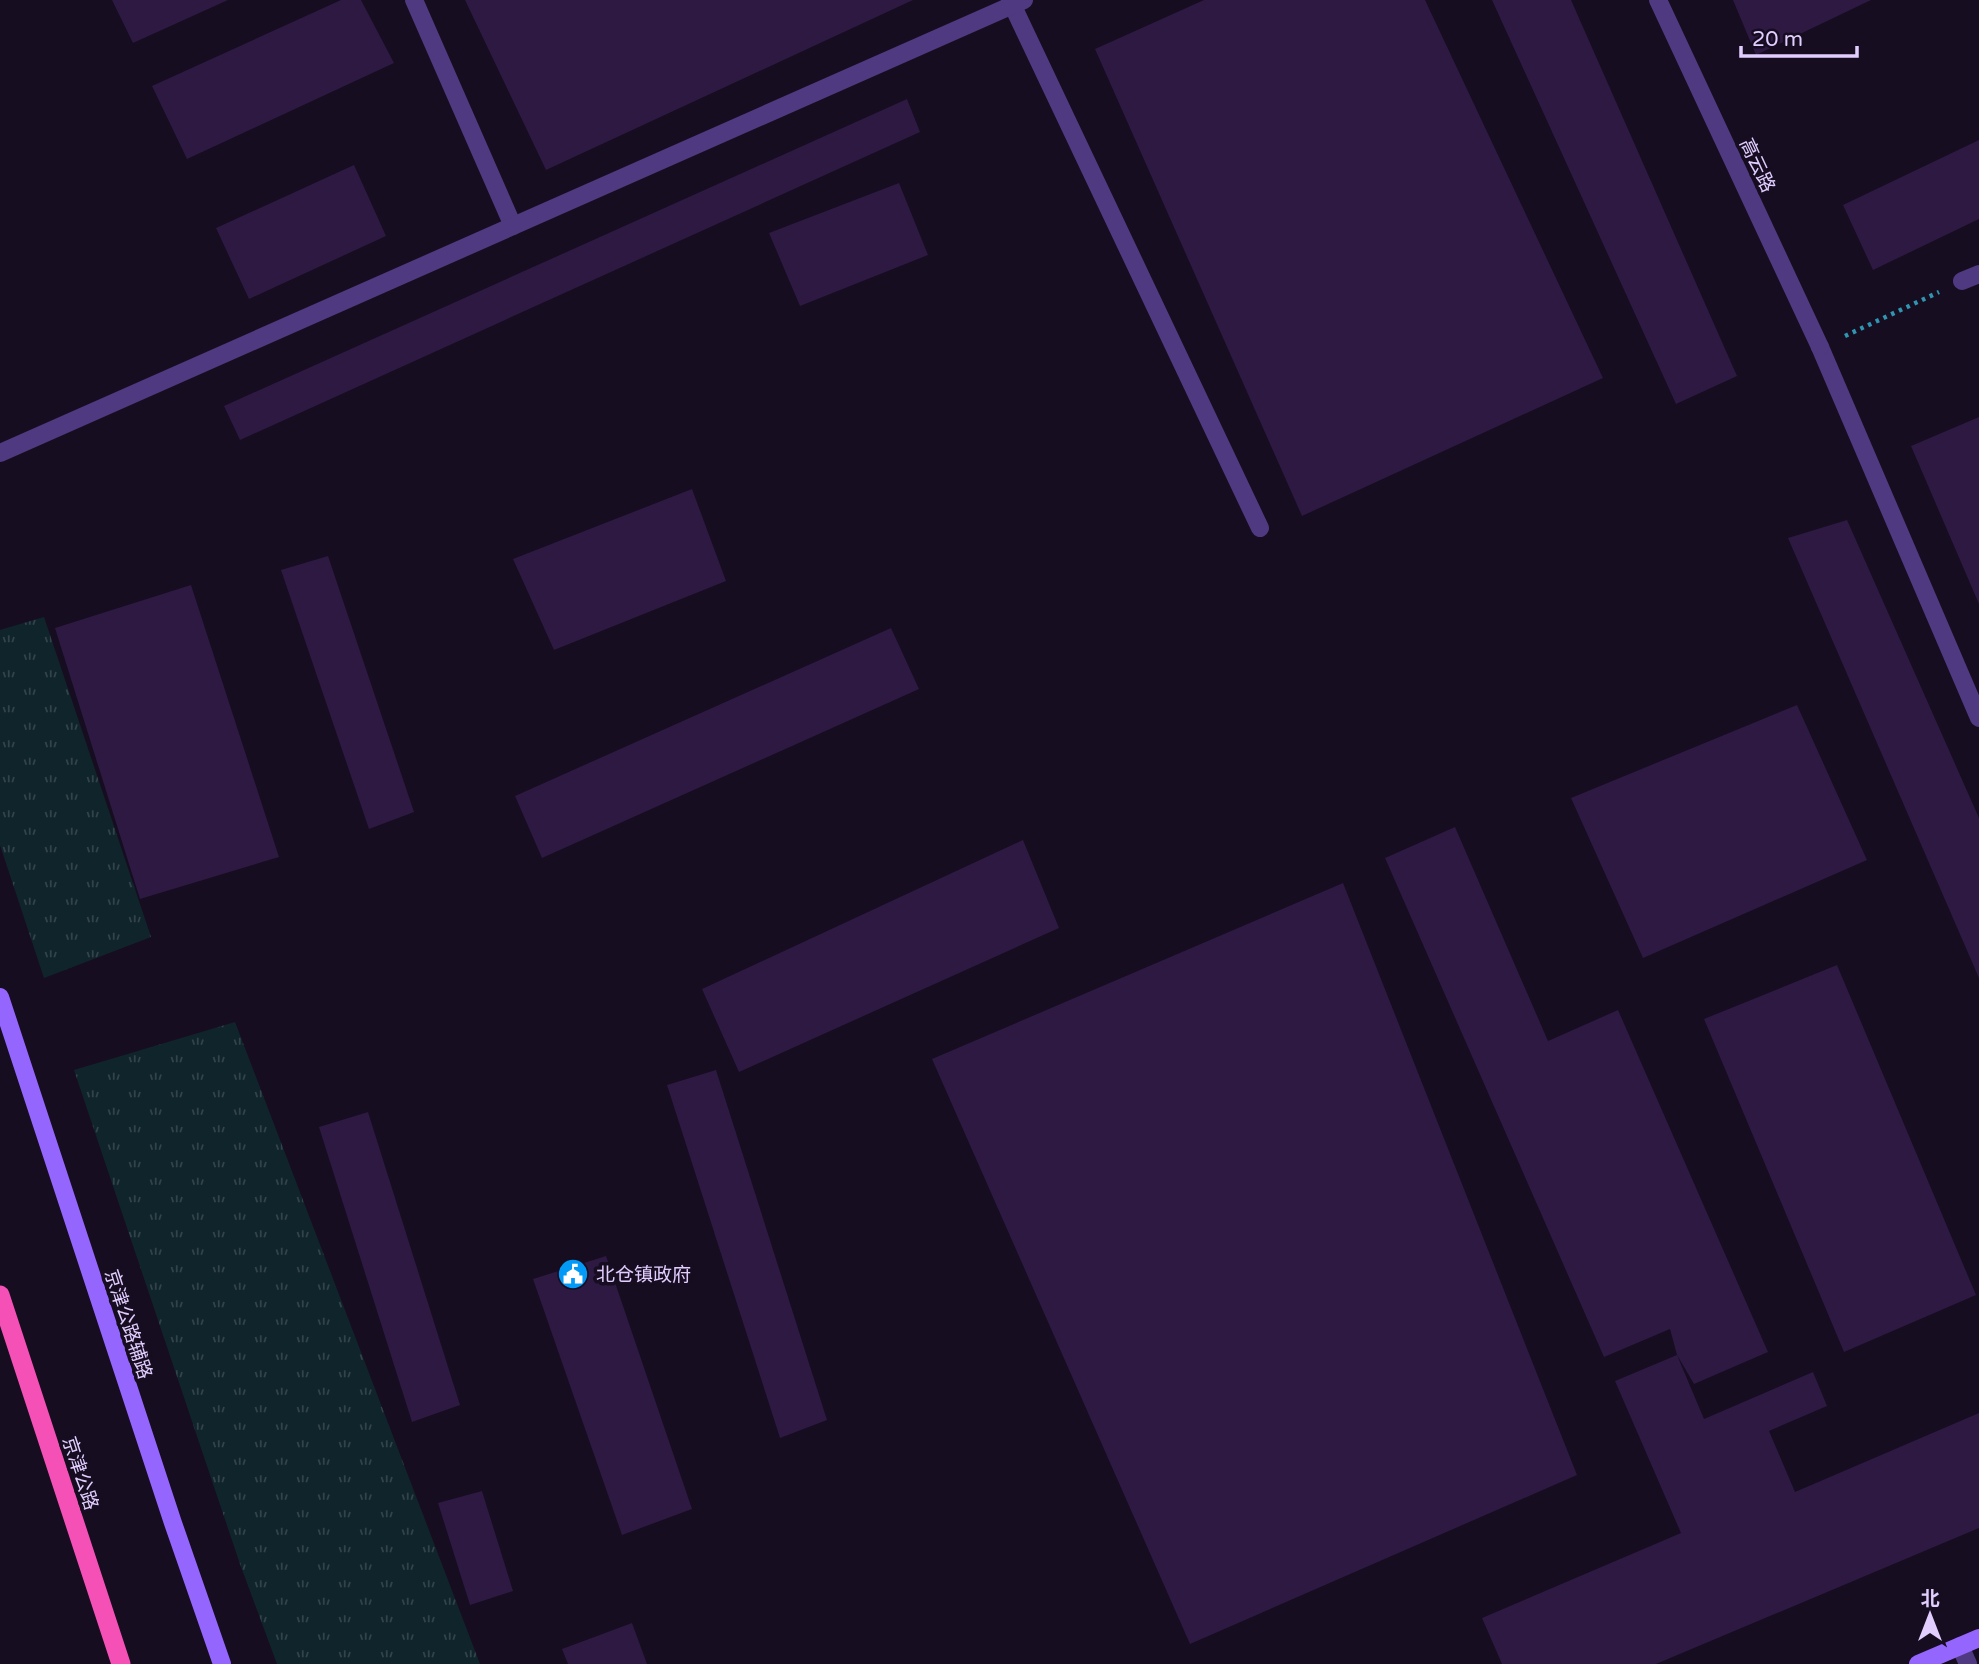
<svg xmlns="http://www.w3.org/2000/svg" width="1979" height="1664" font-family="'Varela Round','Noto Sans SC',sans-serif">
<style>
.grass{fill:url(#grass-tufts)}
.building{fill:#2d1942}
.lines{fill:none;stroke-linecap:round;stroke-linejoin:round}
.path{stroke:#2f95b1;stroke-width:4.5;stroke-dasharray:3.5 5;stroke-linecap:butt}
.service{stroke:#4f3980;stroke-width:18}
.pedestrian{stroke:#4f3980;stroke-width:18}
.minor{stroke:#4f3980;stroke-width:18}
.tertiary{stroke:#4f3980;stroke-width:18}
.secondary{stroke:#9466fe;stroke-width:18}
.trunk{stroke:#f550b6;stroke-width:19}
.labels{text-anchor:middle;stroke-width:7;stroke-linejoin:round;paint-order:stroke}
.street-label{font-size:19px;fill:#e1ceff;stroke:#160d21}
.poi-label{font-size:19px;fill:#e1ceff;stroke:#160d21;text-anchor:start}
</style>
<defs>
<pattern id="grass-tufts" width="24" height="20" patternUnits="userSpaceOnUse" patternTransform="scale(1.75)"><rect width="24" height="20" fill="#10242b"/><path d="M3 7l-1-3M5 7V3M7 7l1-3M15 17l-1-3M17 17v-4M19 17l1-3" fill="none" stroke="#32434b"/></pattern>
</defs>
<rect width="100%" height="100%" fill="#160d21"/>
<g class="grass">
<path d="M44,617L151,937L44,978L0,845V630Z"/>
<path d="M235,1022L480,1664H277L240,1564L74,1070Z"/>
</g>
<g class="building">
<path d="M112,0H228L133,43Z"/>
<path d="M341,0H361L394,63L187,159L152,86Z"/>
<path d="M465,0H913L546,170Z"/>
<path d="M1204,0H1425L1603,378L1302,516L1095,49Z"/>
<path d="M1492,0H1571L1737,376L1676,404Z"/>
<path d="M1733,0H1871L1756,55Z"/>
<path d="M907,99L920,132L240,440L224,406Z"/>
<path d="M1979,140V219L1873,270L1843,205Z"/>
<path d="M354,165L386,236L249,299L216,228Z"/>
<path d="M899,183L928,255L800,306L769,233Z"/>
<path d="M1979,417V604L1911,446Z"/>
<path d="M692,489L726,581L554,650L513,559Z"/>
<path d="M1847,520L1979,818V978L1788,538Z"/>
<path d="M328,556L414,812L369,829L281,570Z"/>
<path d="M191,585L279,857L140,899L55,628Z"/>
<path d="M891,628L919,689L542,858L515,796Z"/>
<path d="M1797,705L1867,860L1643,958L1571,798Z"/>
<path d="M1455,827L1548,1041L1618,1010L1768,1352L1694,1384L1677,1355L1704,1419L1813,1372L1827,1406L1769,1431L1795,1492L1979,1413V1528L1656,1664H1502L1482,1618L1681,1533L1615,1381L1677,1355L1670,1329L1604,1357L1385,858Z"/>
<path d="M1023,840L1059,928L739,1072L702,989Z"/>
<path d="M1343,883L1577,1475L1190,1644L932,1059Z"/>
<path d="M1837,965L1976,1295L1844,1352L1704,1019Z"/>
<path d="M716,1070L827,1420L780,1438L667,1085Z"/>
<path d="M368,1112L460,1405L412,1422L319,1127Z"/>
<path d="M606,1256L692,1509L622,1535L533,1279Z"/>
<path d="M482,1491L513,1591L470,1605L438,1503Z"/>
<path d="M632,1623L647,1664H568L562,1649Z"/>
</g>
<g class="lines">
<path class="path" d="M1845,336L1939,292"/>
<g class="service">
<path d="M414,0L513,226"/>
<path d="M1010,0L1260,528"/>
<path d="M1962,281L1979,274"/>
<path d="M0,453L1024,0"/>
</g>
<path class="pedestrian" d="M1820,347L1979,718"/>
<path class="minor" d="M1960,1646L1968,1664"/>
<path class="tertiary" d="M1658,0L1820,347"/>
<g class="secondary">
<path d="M0,997L173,1523L222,1664"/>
<path d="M1918,1664L1979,1638"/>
</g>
<path class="trunk" d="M0,1295L121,1664"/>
</g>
<defs>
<g id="civic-disc" transform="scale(1.575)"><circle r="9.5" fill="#029af6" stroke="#160d21"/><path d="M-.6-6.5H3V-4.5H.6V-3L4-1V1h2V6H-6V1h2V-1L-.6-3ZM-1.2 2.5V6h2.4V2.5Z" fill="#fff"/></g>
</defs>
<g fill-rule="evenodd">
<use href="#civic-disc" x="573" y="1274"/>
</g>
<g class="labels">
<g class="street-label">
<text transform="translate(1758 165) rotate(65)" y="7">高云路</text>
<text transform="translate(129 1324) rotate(72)" y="7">京津公路辅路</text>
<text transform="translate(81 1473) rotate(72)" y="7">京津公路</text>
</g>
<g class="poi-label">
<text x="596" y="1281">北仓镇政府</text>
</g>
</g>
<g transform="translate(1930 1615)" stroke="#160d21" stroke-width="5" paint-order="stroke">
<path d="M0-5L12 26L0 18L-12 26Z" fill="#e1ceff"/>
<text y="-10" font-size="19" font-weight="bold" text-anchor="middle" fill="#e1ceff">北</text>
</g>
<path d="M1741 46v10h116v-10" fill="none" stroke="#e1ceff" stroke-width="3.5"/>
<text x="1752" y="46" font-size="21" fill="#e1ceff" stroke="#160d21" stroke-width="5" paint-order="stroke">20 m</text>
</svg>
